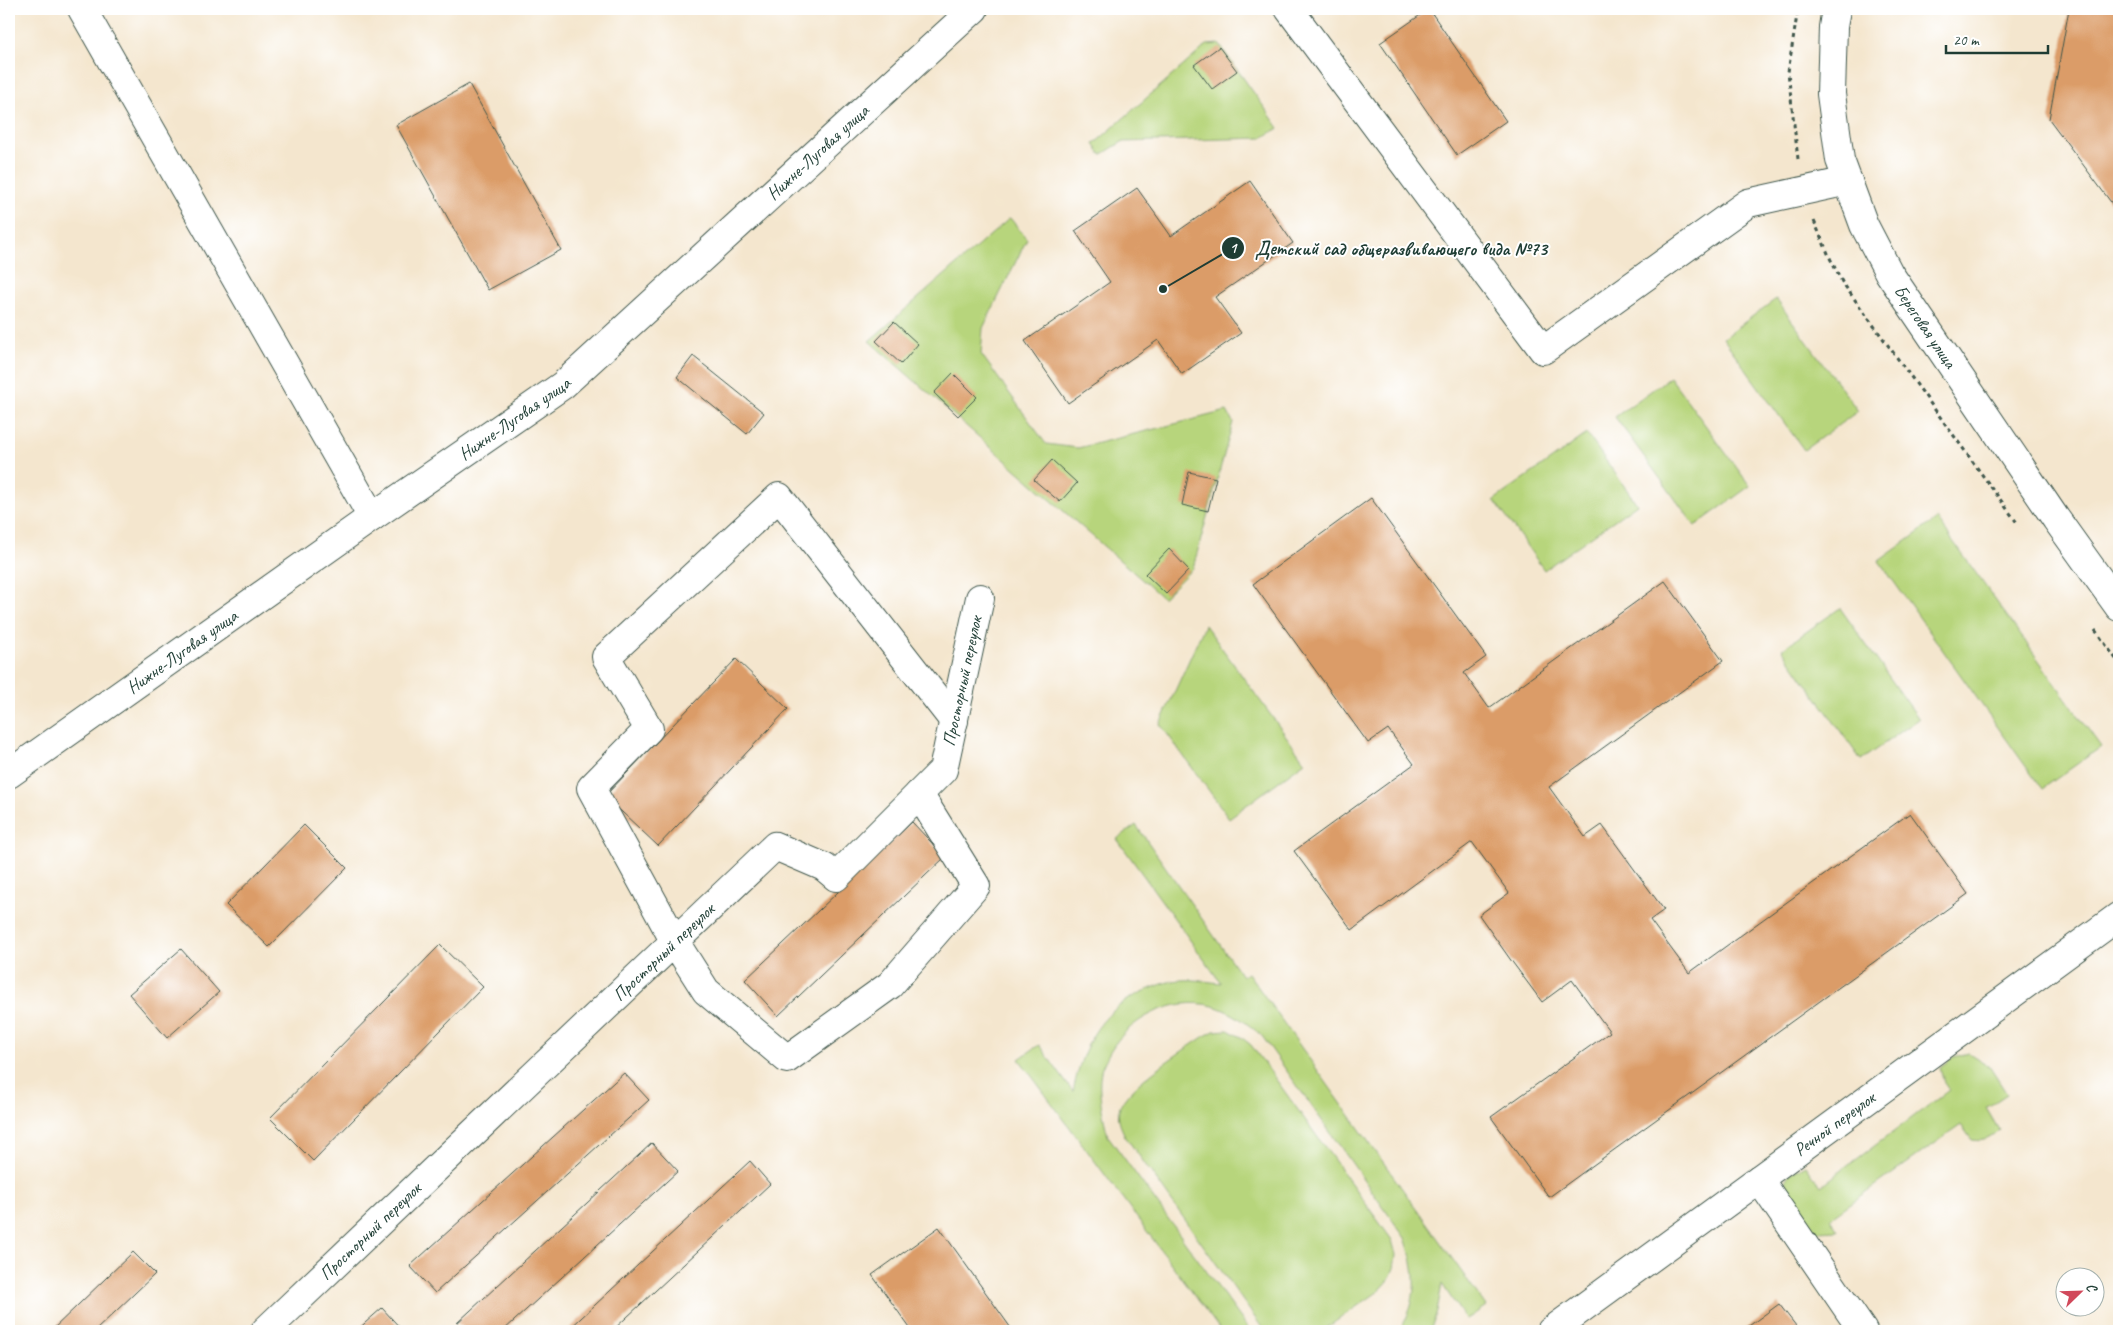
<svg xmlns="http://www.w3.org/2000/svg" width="2128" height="1340" font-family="Caveat,sans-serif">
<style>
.green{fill:#b7d57c;stroke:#6b8958}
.building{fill:#db9c67}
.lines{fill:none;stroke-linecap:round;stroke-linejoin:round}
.minor-casing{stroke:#3f564b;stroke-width:30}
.path{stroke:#3f564b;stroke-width:3;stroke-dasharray:4 4;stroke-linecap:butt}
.minor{stroke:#fff;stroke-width:28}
.labels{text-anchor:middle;stroke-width:4;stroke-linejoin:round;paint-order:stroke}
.street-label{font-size:18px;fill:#1f3d34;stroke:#fff}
.leader{fill:none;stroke:#1f3d34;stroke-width:2}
.callout-dot{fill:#1f3d34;stroke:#fff;stroke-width:2}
.mark-label{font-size:15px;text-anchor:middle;font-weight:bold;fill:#fff}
.callout-label{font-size:19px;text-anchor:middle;font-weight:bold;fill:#1f3d34;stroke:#fff;stroke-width:4;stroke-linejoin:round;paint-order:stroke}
</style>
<rect width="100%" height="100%" fill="#fff"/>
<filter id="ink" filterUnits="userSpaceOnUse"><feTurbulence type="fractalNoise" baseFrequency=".02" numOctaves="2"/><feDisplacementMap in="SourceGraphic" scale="10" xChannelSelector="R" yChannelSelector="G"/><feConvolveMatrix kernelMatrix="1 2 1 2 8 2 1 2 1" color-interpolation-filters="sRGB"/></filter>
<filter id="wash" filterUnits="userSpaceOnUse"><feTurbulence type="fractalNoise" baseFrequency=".0096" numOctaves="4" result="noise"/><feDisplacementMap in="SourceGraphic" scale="20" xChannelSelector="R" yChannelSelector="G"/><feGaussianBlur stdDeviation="1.12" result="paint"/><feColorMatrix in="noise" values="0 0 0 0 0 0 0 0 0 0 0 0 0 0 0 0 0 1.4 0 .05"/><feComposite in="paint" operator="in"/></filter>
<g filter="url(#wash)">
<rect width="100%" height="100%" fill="#f4e6ce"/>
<g class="green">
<path d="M1219,44L1279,128L1262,138L1122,142L1101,155L1094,144L1207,45Z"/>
<path d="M1010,218L1027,239L983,328L981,354L1046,444L1078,448L1227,411L1233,422L1193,568L1163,598L869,341Z"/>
<path d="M1776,299L1858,411L1804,450L1723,338Z"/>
<path d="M1670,377L1750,486L1695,526L1615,417Z"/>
<path d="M1587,434L1637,504L1544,570L1494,500Z"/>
<path d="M1937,519L2101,747L2042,789L1879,561Z"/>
<path d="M1840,608L1919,719L1861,760L1782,649Z"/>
<path d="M1205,625L1305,762L1229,818L1160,724Z"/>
<path d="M1136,825L1242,976L1248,973L1486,1306L1466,1320L1442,1284L1437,1312L1430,1331H1400C1418,1298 1418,1274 1405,1238L1262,1036C1247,1023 1233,1012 1213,1006C1173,995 1125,1020 1107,1057C1105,1061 1102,1067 1101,1071C1097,1090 1103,1117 1108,1136L1250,1331H1221L1019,1059L1039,1045L1073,1092C1083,1042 1102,1007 1152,988C1161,984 1173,980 1182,980C1195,979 1208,982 1221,983L1117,839Z"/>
<path d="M1228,1030L1241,1037L1251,1045L1392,1240L1396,1255L1394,1268L1389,1280L1379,1291L1322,1331H1267L1263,1329L1125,1136C1121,1127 1117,1120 1119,1110C1124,1087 1183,1051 1203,1037L1214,1031Z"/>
<path d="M1969,1053L1989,1066L2007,1094L1986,1108L1999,1130C1991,1139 1983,1142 1972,1140L1961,1125L1830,1218L1838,1231L1816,1232L1789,1215L1781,1188L1791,1173L1806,1165L1821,1186L1949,1090L1944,1083L1940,1067L1953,1057Z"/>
</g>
<g id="blocks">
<g class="building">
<path d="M1429,9L1506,121L1457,155L1380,43Z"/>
<path d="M1655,9H1674V12Z"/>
<path d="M2069,9H2119V213L2049,119Z"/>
<path d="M1219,47L1237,71L1212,89L1194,65Z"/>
<path d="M469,84L561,250L488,290L396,125Z"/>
<path d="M1250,181L1293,243L1215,297L1241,333L1182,374L1158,340L1068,403L1025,341L1110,282L1075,231L1137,188L1171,236Z"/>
<path d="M894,322L918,344L901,364L876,341Z"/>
<path d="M693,356L764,413L747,434L677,377Z"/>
<path d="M953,373L977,397L958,416L934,393Z"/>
<path d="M1052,460L1077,483L1060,502L1034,480Z"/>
<path d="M1189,472L1216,478L1208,511L1182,505Z"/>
<path d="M1371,498L1486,657L1464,673L1489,708L1665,581L1723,661L1549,787L1585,837L1602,825L1664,910L1650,920L1689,973L1910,813L1968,894L1549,1197L1491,1117L1610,1032L1572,980L1542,1002L1510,959L1479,915L1509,893L1472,842L1352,930L1294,851L1414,764L1388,729L1368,743L1253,584Z"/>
<path d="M1169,549L1189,570L1166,594L1145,574Z"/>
<path d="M736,659L788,709L658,846L605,796Z"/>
<path d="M912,822L945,857L778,1016L745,980Z"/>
<path d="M304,825L347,868L269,947L226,905Z"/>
<path d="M440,945L483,987L313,1161L270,1118Z"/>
<path d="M181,949L219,992L167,1038L129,994Z"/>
<path d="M624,1073L649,1100L435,1293L410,1266Z"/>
<path d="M652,1143L678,1171L503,1331H465L457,1323Z"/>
<path d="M750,1161L770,1184L612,1331H567Z"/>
<path d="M939,1227L1013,1331H912L872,1275Z"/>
<path d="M133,1252L155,1274L95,1331H51Z"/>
<path d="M1779,1304L1800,1331H1742Z"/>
<path d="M382,1308L403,1331H356Z"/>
</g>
</g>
</g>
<g filter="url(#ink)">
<use href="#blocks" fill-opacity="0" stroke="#3f564b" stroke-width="1"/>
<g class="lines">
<g class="minor-casing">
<g id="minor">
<path d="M82,9L372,517"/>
<path d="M1289,9L1543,350L1748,203L1848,181"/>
<path id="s1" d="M1836,9L1833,27L1831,94L1840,160L1864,225L1889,273L2056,519L2119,607"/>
<path id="s2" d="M9,774L372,517L563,385L974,9"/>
<path d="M919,794L976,886L890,985L787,1059L706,991L675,942L591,788L649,729L606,657L779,497L954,721"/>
<path d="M1759,1179L1863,1331"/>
<path id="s3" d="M265,1331L775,846L824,867L836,877L943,770L980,598"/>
<path id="s4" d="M1551,1331L2119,916"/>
</g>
</g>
<g class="path">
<path d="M1798,159L1788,72L1798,9"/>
<path d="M1814,221L1830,258L1842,282L2018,524"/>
<path d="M2095,630L2119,663"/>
</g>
<use href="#minor" class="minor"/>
</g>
</g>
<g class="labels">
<g class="street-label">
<text dy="6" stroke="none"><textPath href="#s2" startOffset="1022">Нижне-Луговая улица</textPath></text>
<text dy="6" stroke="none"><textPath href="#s1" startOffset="340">Береговая улица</textPath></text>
<text dy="6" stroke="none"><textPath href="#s2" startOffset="618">Нижне-Луговая улица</textPath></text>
<text dy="6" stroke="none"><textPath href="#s2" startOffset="212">Нижне-Луговая улица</textPath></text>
<text dy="6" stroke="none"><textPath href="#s3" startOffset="1015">Просторный переулок</textPath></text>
<text dy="6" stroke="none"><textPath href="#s3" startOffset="550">Просторный переулок</textPath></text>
<text dy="6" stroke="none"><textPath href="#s4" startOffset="351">Речной переулок</textPath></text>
<text dy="6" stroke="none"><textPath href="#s3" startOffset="145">Просторный переулок</textPath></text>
</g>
</g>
<path class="leader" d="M1163 289L1233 248"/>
<g class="callout-dot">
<circle cx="1163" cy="289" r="5"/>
<circle cx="1233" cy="248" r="12"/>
</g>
<g class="mark-label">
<text x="1233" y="253">1</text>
</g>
<g class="callout-label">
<text x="1401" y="255">Детский сад общеразвивающего вида №73</text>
</g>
<rect width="2128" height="1340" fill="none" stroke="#fff" stroke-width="30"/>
<g transform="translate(2080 1292) rotate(67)"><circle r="24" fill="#ffffff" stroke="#a5b1ae"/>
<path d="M0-4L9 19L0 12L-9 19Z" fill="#d1495b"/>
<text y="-8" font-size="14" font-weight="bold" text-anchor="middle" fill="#1f3d34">С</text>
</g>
<path d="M1946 45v8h102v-8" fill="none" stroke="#1f3d34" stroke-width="2.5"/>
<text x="1953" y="45" font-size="15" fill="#1f3d34" stroke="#ffffff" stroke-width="4" paint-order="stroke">20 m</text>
</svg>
